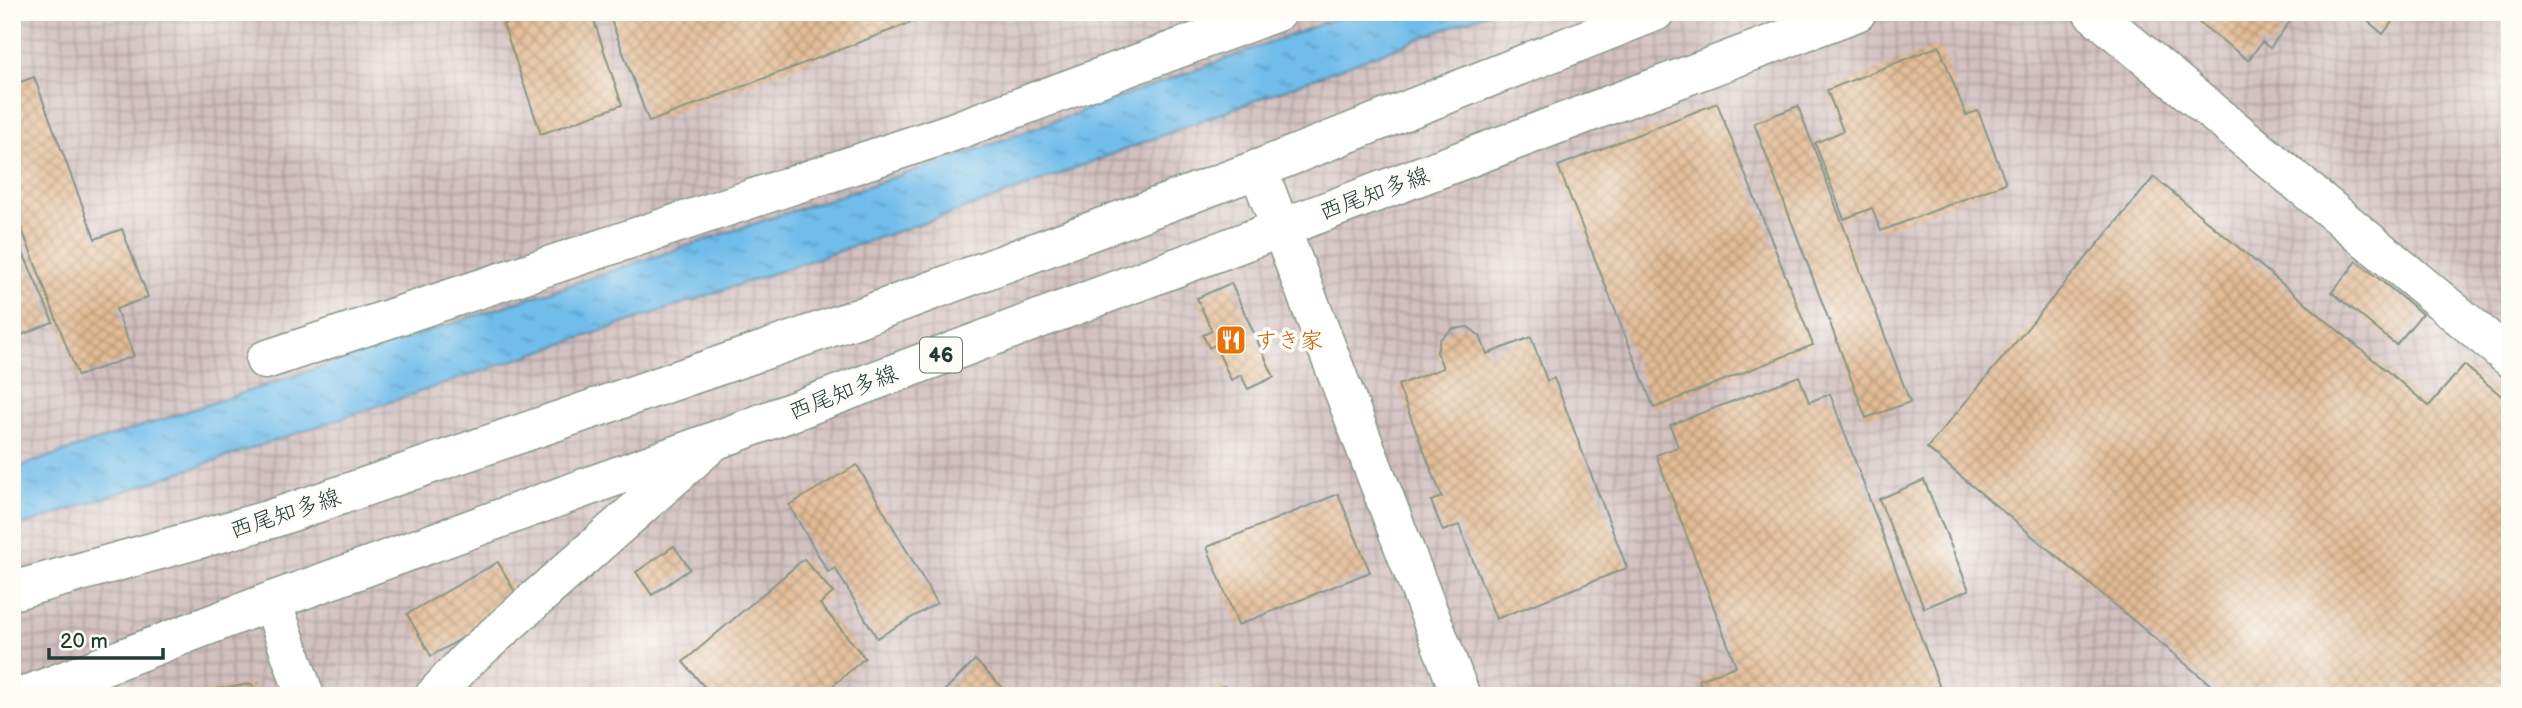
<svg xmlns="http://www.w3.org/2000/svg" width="2522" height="708" font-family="'Balsamiq Sans','Klee One',sans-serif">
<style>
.industrial{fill:url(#industrial-grid)}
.water{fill:url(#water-ripples);stroke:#487c8f;stroke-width:2}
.building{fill:url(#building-cross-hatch)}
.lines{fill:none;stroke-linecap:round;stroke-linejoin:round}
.minor-casing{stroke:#889687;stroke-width:41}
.major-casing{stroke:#889687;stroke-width:41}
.minor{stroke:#fff;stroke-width:38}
.major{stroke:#fff;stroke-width:38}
.labels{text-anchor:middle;stroke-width:7;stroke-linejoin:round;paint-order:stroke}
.shield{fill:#fdfcf7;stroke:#62766e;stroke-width:2}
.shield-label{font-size:21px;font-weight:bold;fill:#1f3d34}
.street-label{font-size:23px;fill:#1f3d34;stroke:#fdfcf7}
.food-label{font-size:23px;fill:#c56008;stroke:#fdfcf7;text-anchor:start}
</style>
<defs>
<pattern id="industrial-grid" width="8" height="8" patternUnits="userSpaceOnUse" patternTransform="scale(1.75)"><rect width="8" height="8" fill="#d2bfc0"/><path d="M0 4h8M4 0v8" fill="none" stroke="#aa9c9d"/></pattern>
<pattern id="water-ripples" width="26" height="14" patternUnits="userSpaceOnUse" patternTransform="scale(1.75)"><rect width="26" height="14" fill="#70bcea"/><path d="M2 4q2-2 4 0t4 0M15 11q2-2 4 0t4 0" fill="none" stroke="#5b9abe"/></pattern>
<pattern id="building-cross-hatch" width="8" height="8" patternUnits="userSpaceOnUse" patternTransform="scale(1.75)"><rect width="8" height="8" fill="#e3bb94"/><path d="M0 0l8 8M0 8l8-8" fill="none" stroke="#b7997a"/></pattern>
</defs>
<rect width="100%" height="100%" fill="#fdfcf7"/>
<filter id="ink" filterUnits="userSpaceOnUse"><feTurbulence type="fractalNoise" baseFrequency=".0143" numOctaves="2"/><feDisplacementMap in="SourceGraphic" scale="14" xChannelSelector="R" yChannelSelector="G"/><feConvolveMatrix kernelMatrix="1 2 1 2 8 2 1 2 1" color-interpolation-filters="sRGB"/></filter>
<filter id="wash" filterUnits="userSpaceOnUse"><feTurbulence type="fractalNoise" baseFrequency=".00686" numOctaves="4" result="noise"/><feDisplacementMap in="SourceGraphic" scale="28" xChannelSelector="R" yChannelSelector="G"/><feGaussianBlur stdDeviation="1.57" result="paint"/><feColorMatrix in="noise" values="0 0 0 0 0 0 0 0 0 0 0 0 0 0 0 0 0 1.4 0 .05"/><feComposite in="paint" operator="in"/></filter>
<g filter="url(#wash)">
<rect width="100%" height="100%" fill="#f2eeda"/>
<rect class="industrial" x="12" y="12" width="2498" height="684"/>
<path class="water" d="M1354,12H1490L988,201L12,529V469L956,157Z"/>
<g id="blocks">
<g class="building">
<path d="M538,12H591L622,105L541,134L503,24Z"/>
<path d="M608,12H939L649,122Z"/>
<path d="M2197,12H2297L2270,48L2262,42L2248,60L2193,18Z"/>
<path d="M2357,12H2380L2392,22L2383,34Z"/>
<path d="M1939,46L1966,115L1978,111L2006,183L1881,231L1872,208L1844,219L1815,143L1843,131L1827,90Z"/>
<path d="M34,77L95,239L122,229L148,297L116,309L134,356L78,376L12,203V85Z"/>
<path d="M1717,103L1813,345L1654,408L1558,166Z"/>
<path d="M1798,106L1910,402L1866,418L1754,123Z"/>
<path d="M2154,177L2429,406L2464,365L2510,403V696H2224L1927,448Z"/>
<path d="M12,227L53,322L12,339Z"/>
<path d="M2357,261L2422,314L2396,345L2332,292Z"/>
<path d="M1231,283L1274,377L1248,389L1241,375L1231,380L1215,345L1209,348L1203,335L1212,331L1197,298Z"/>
<path d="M1468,327L1480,336L1487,354L1531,337L1547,381L1554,378L1627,568L1496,619L1459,525L1443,531L1431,501L1442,497L1398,385L1443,368L1437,352L1440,339L1453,329Z"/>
<path d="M1799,376L1809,402L1830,394L1943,696H1705L1699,680L1736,666L1656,455L1678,447L1670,425Z"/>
<path d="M857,465L937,603L877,638L835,568L828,572L789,505Z"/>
<path d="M1924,480L1969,590L1924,608L1879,499Z"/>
<path d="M1338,494L1370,572L1238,625L1207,547Z"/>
<path d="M674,546L690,569L652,595L636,572Z"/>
<path d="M804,559L833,593L820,604L865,658L821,696H712L683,662Z"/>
<path d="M498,562L522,604L431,656L407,614Z"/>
<path d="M975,660L1011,696H939Z"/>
<path d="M252,684L256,696H193L203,691Z"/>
<path d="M1224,686L1227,696H1195V695Z"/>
</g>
</g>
</g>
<g filter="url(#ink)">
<use href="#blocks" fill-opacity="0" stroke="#889687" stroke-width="2"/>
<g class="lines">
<g class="minor-casing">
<g id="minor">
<path d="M2092,12L2510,358"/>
<path d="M1258,169L1461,696"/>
<path d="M265,360L947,134L1277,12"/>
<path d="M272,601L305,696"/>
<path d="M434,696L467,660L713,442"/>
</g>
</g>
<g class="major-casing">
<g id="major">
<path d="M12,591L271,519L861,317L1258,169L1655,12"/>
<path d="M24,696L272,601L714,441L1857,12"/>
</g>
</g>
<use href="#minor" class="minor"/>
<use href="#major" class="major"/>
</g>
</g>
<defs>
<g id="restaurant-square" transform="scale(1.575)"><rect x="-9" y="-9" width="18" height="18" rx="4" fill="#e8710a" stroke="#fdfcf7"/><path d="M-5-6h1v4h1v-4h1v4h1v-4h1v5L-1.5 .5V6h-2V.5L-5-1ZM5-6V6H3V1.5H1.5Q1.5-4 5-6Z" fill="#fff"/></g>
</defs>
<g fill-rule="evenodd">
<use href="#restaurant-square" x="1231" y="340"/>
</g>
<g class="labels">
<rect class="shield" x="920" y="337.5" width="42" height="35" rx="5"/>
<g class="shield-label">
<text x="941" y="362">46</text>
</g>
<g class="street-label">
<text transform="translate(1374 193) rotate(-20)" y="8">西尾知多線</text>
<text transform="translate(843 392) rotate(-21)" y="8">西尾知多線</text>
<text transform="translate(285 513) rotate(-18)" y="8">西尾知多線</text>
</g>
<g class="food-label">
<text x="1254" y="348">すき家</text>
</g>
</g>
<rect width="2522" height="708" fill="none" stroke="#fdfcf7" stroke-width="42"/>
<path d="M49 648v10h114v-10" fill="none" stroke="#1f3d34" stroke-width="3.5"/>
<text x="60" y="648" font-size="21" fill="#1f3d34" stroke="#fdfcf7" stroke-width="5" paint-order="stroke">20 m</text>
</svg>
